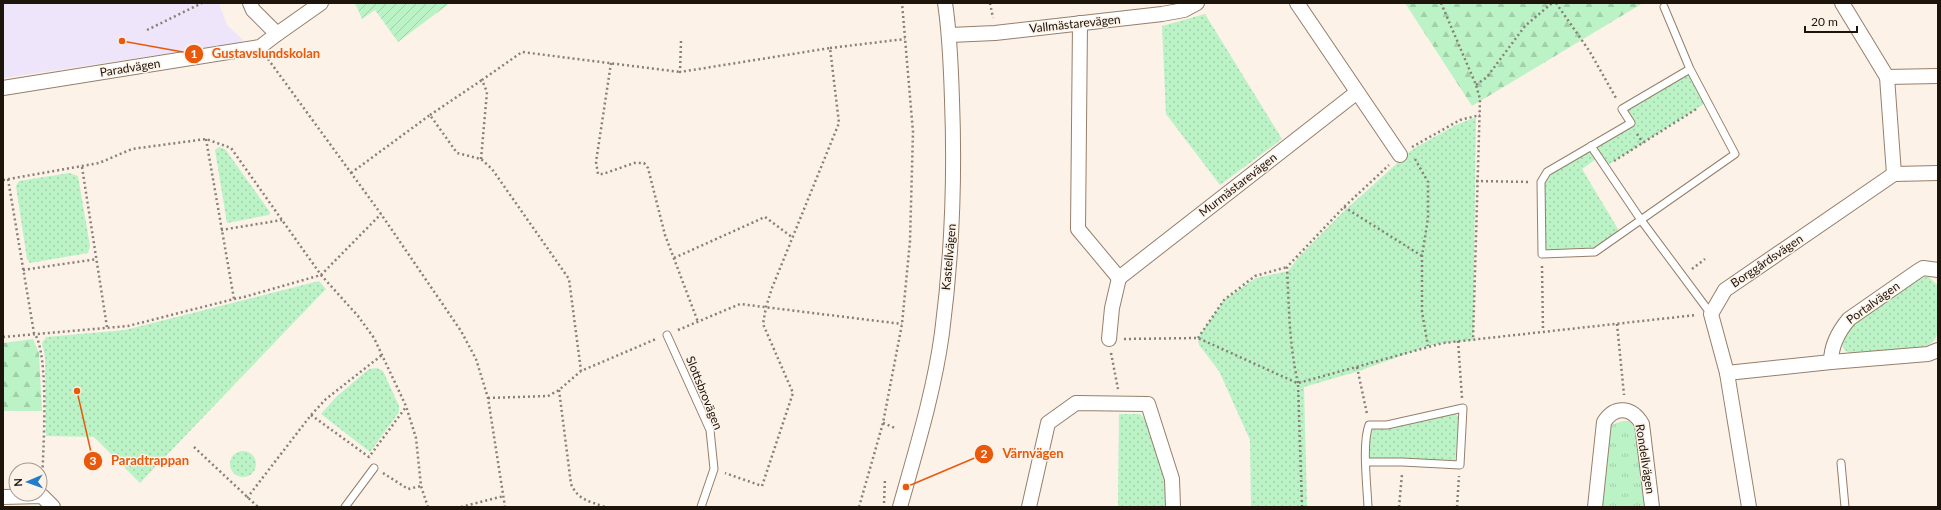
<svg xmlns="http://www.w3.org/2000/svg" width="1941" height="510" font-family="Lato,sans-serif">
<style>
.education{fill:#eee5fa}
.grass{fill:url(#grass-tufts)}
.forest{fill:url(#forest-firs)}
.park{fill:url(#park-dots)}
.garden{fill:url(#garden-furrows)}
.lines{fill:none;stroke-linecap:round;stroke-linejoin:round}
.lane-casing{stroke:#967f6a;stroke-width:9}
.street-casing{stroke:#967f6a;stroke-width:16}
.path{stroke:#897f76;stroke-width:2.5;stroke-dasharray:2 3;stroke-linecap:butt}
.lane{stroke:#fff;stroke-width:7}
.street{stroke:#fff;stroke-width:14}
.labels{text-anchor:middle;stroke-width:3;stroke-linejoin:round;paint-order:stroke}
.street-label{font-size:12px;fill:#1d140c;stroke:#fcf2e8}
.leader{fill:none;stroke:#e8590c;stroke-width:1.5}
.callout-dot{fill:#e8590c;stroke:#fcf2e8;stroke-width:1.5}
.mark-label{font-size:12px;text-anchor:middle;font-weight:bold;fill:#fff}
.callout-label{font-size:13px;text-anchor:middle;font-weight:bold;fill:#e8590c;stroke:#fcf2e8;stroke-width:3;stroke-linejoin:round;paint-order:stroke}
</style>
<defs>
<pattern id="grass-tufts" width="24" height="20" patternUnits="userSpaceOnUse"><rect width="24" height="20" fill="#bcf3c6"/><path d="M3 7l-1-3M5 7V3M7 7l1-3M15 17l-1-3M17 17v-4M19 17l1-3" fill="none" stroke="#a1cfa9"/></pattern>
<pattern id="forest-firs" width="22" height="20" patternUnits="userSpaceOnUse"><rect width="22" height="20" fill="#bcf3c6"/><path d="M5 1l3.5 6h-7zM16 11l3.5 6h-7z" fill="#a1cfa9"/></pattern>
<pattern id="park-dots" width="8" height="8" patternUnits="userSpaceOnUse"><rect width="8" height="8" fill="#bcf3c6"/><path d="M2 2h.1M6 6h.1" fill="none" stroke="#a1cfa9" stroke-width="1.8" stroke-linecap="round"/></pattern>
<pattern id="garden-furrows" width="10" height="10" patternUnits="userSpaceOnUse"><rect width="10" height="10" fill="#bcf3c6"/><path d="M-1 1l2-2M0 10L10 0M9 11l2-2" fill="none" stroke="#a1cfa9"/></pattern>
</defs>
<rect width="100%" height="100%" fill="#fcf2e8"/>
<path class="education" d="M3,3H219L227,25L243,40L238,43L4,78Z"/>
<path class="grass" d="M1623,421H1629L1635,427L1644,507H1601L1609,429L1613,424Z"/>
<g class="forest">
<path d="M1405,3H1643L1472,106Z"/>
<path d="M33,339L39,353L42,411H3V343Z"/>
</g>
<g class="park">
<path d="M1205,14L1282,139L1220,185L1166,114L1162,26Z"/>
<path d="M1690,69L1707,102L1605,167L1599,157L1582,169L1621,234L1595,252L1542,254L1541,182L1547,172L1630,123L1622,109Z"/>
<path d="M1476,117L1473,340L1443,343L1428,346L1359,371L1304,387L1307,507H1251L1250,440L1219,371L1199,345L1198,338L1224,300L1256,278L1288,271L1298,258L1343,212L1413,149L1456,125Z"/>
<path d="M219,147L225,149L270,212L269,215L227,223L215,150Z"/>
<path d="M69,173L78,176L90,246L88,253L30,263L27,259L16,186L19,181Z"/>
<path d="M1922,277H1929L1937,285C1937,295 1939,331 1936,337C1933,344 1927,346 1920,347L1852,354L1847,352L1843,348L1842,340L1850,326Z"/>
<path d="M319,281L326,289L140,483L94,437L46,436L45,357L42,343L46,337L125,330Z"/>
<path d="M377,368L383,371L399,406V412L370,452L321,414L336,397L369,369Z"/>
<path d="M1452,412L1460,417L1455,461H1369L1368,434L1376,428L1389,429Z"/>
<path d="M1119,414H1140L1147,421L1166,487L1167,507H1118Z"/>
<circle cx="243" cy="464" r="13"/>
</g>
<path class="garden" d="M355,3H450L398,42L375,10L362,19Z"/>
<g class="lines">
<g class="lane-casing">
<g id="lane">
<path d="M1664,7L1690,69L1735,154L1595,252L1542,254L1541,182L1547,172L1631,123L1622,109L1690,69"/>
<path d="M1591,146L1641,220L1711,314"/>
<path d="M667,335L710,430L714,469L701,507"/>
<path d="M1367,462H1402L1460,465L1463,408L1387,425H1369C1362,443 1367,485 1368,507"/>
<path d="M1841,463L1845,507"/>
<path d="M345,507L374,468"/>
</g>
</g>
<g class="street-casing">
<g id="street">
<path d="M250,3L253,10L277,34L321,3"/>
<path d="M1297,3L1400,155"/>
<path d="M1842,3L1887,77L1894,174"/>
<path d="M1080,23L1078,229L1119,278L1356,93"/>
<path d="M950,35L995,33L1162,14L1184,10L1197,3"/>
<path d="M1887,77L1938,76"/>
<path d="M3,88L260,47L277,34"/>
<path d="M1894,174L1938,173"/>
<path d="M1109,339L1112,308L1119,278"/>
<path d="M1831,362C1831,345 1838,332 1849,319L1918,271L1923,268L1938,270"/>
<path d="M1727,373L1831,362L1928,354L1938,350"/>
<path d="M3,497L42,496L53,507"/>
<path d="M900,507C916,450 934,392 942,333C952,256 955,178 952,100C951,67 950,35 945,3"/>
<path d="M1029,507L1048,423L1076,403L1148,404L1172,479L1173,507"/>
<path d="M1595,507L1604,422C1615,405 1632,407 1642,424L1652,507"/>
<path d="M1749,507L1727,373L1711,314L1725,290L1894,174"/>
</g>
</g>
<g class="path">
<path d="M990,3L993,18"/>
<path d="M1441,3L1476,85L1480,99L1473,340"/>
<path d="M1556,3L1590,52L1616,98"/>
<path d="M147,30L202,3"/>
<path d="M681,41L680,72L830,48L839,123L772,288L766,307L763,324L793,393L762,486L725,473"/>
<path d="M830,48L905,39"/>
<path d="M268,59L381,214L461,331L476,359L488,398L505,507"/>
<path d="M611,63L596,162L598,174H603L634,163H644L648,168L665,235L698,322"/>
<path d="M1476,85L1487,77L1525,26L1552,3"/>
<path d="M430,115L482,80"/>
<path d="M1637,134L1643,143"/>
<path d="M206,139L234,299"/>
<path d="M1412,147L1460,120L1480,115"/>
<path d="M481,159L487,92L482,80L522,52L680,72"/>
<path d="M1415,159L1428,182V218L1422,256V312L1428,346"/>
<path d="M1614,161L1698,108"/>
<path d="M82,167L107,327"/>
<path d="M351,173L430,115L457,153L481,159L492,169L569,279L581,371"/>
<path d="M8,179L34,333C50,353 43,453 42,482"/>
<path d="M3,180L99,163L132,149L206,139L231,148L321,275L358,316L374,338L406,406L416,438L421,486L428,507"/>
<path d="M1476,181L1530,182"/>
<path d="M1344,207L1422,256"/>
<path d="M221,230L282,220"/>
<path d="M674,258L765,217L793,238"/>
<path d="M1542,266L1543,331"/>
<path d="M1692,269L1705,259"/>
<path d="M23,270L97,259"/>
<path d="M1617,324L1624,395"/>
<path d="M678,330L740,304L902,324"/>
<path d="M3,337L128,326L234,299L244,297L321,275L381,214"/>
<path d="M1198,338L1224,300L1255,276L1287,267"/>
<path d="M1124,339L1198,338L1297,383"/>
<path d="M1458,341L1462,398"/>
<path d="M1111,353L1118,389"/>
<path d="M1357,367L1367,414"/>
<path d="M1298,383C1289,345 1289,306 1287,267L1344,207L1389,165"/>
<path d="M559,390L571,484C578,500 589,501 605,507"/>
<path d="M488,398L548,396L559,390L581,371L656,339"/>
<path d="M311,415L369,457L406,407"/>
<path d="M883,423L895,428"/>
<path d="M194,447L258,507"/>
<path d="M383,473L408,489L421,486"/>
<path d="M247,498L311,415L326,399L382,355"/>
<path d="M884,503L885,478"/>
<path d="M461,507L504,496"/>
<path d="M859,507L883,423L902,324L910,241L913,132L902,3"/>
<path d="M1302,507L1298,383L1443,343L1696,315"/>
<path d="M1399,507L1402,474"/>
<path d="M1457,507L1459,476"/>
</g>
<use href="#lane" class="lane"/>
<use href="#street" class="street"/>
</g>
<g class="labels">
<g class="street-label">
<text transform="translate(1075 24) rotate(-6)" y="4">Vallmästarevägen</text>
<text transform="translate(130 68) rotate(-9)" y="4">Paradvägen</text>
<text transform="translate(1238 185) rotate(-38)" y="4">Murmästarevägen</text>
<text transform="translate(949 257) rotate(-85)" y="4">Kastellvägen</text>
<text transform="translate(1767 261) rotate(-34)" y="4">Borggårdsvägen</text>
<text transform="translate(1873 303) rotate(-36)" y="4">Portalvägen</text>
<text transform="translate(704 393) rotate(68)" y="4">Slottsbrovägen</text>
<text transform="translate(1645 459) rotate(81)" y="4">Rondellvägen</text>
</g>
</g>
<path class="leader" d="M122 41L194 54M906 487L984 454M77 391L93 461"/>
<g class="callout-dot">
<circle cx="122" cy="41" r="4"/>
<circle cx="906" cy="487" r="4"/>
<circle cx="77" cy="391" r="4"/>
<circle cx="194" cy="54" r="10"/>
<circle cx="984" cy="454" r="10"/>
<circle cx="93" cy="461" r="10"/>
</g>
<g class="mark-label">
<text x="194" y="58">1</text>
<text x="984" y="458">2</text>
<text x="93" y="465">3</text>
</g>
<g class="callout-label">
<text x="266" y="58">Gustavslundskolan</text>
<text x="1033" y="458">Värnvägen</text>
<text x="150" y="465">Paradtrappan</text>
</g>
<rect width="1941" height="510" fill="none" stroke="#1d140c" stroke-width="8"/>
<g transform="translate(28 482) rotate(268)"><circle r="19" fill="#fcf2e8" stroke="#a39990"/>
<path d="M0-3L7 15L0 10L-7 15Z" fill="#247bc9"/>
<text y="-6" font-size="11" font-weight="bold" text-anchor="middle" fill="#1d140c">N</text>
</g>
<path d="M1805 26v6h52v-6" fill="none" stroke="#1d140c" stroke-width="2"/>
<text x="1811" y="26" font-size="12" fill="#1d140c" stroke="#fcf2e8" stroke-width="3" paint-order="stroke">20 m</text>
</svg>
